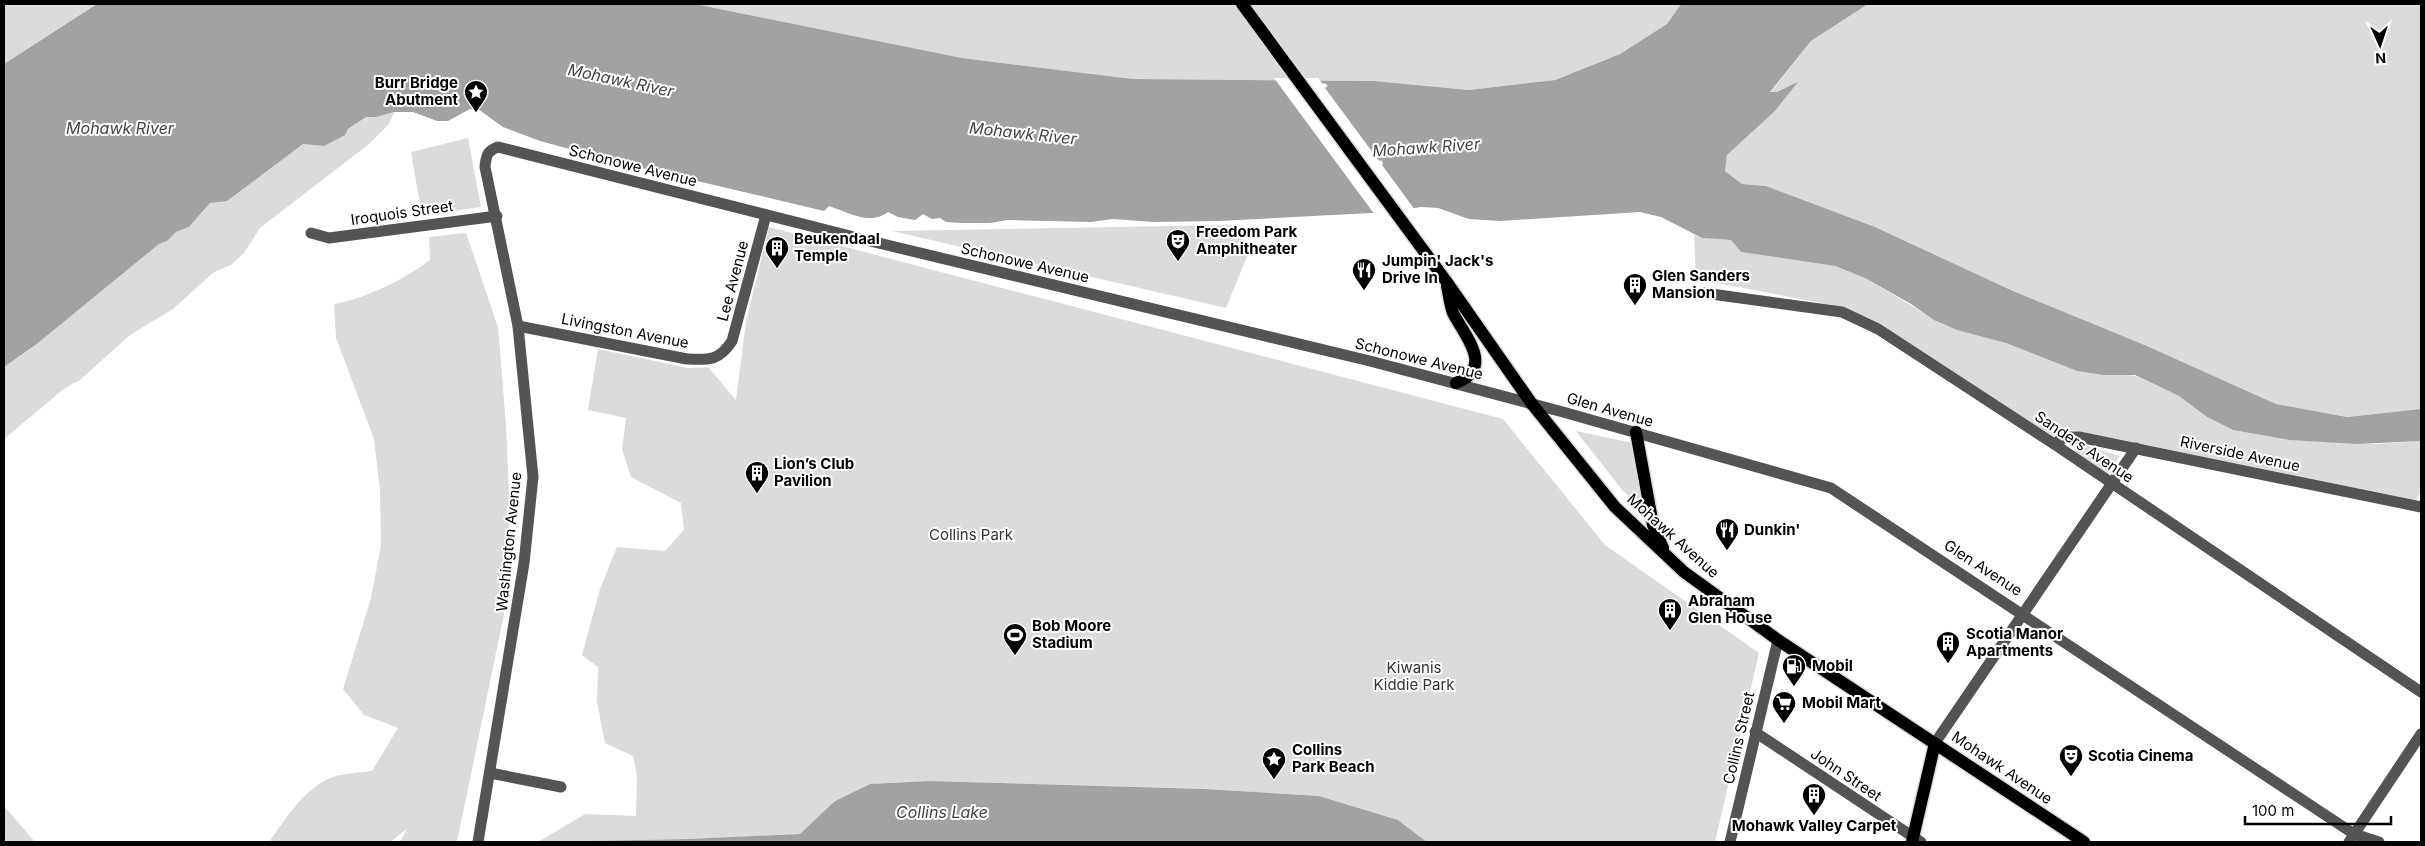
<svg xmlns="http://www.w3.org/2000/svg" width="2425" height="846" font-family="Inter,sans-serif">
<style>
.green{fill:#dbdbdb}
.water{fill:#a2a2a2}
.pier{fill:#fff}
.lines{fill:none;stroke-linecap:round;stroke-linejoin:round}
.major-casing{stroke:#dbdbdb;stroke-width:15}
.minor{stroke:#545454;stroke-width:11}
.major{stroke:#000;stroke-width:12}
.labels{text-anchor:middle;stroke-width:4;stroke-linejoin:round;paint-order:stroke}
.poi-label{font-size:15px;font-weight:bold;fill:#000;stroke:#fff;text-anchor:start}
.street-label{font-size:15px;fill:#000;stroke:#fff}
.park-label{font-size:15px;fill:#323232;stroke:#fff}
.water-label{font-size:16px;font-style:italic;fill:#434343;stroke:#fff}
</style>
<rect width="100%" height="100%" fill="#fff"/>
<g class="green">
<path d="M4,4H97L4,64Z"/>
<path d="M695,4H1681L1667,24L1620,54L1555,80L1469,90L1374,81L1133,79L962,58Z"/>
<path d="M1868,4H2421V409L2347,417L2276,404L2147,346L2013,291L1875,227L1766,186L1742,184L1725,171L1727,155L1775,111L1797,83L1777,92L1770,93L1811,41Z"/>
<path d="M394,112L389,124L369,144L260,228L244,253L231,265L214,272L173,309L130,335L80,380L65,388L4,439V367L38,343L159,244L167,241L176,232L189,227L210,203L227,200L303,144L324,146L366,117H376Z"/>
<path d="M468,138L481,207L422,216L411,152Z"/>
<path d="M1234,225L1250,249L1226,308L892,231Z"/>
<path d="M769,227L1503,419L1605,545L1759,653L1715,842H1427L1398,820L1319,796L1205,789L929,781L870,784L835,801L801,834L688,839L538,842L585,814L636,816L637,776L633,756L605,743L597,702L598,667L582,655L600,589L617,547L665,551L684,530L681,503L631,477L622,449L626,418L588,410L598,349L688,368L708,367L736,400L746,322Z"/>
<path d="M466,233L498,327L506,425L510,516L504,614L457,842H400L407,829L390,842H269C284,821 304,789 330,778C343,773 357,773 372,771L398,728L364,715L343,689L371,598L381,545L380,491L374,439L336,338L334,304C367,298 403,280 430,260L429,237Z"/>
<path d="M1694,235L1702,238L1731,240L1741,252L1835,266L1865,278L1944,325L2006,343L2077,371L2103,375L2118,374L2136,376L2179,396L2207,417L2233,430L2289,440L2373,444L2421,441V492L2416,500L2072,430L2052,437L1842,307L1696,279Z"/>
<path d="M1576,431L1633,443L1645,509L1623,491Z"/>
<path d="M2077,443L2120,456L2107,475L2076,453L2073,445Z"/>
<path d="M4,806L35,842H7L4,836Z"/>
</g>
<g class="water">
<path d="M97,4H695L962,58L1133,79L1374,81L1469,90L1555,80L1620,54L1667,24L1681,4H1868L1811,41L1770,92H1777L1798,82L1775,111L1727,155L1725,171L1742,184L1766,186L1875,227L2013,291L2147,346L2276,404L2347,417L2421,409V441L2357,444L2289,440L2233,430L2207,417L2179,396L2135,375H2103L2077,371L2006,343L1957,330L1934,320L1911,304L1865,278L1835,266L1741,252L1731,240L1702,238L1661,217L1640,212L1500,221L1469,219L1438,208L1421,207L1390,212L1219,221L1154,222L1113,219L1091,222L1007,220L990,223H961L946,222L940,218L932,219L923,214L915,220L898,217L888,212C870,226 847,212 829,206L824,211L625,164L540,141L503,127L478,109H470L448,121H437L413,112H394L376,117H366L348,129L345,135L324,146L303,144L227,201L210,203L189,227L176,232L167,241L159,244L38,343L4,367V64Z"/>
<path d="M929,781L1205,789L1319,796L1398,820L1427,842H538L688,839L800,834L835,801L870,784Z"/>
</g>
<path class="pier" d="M1274,78H1318L1323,84L1325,83L1328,86L1325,88L1379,161L1381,160L1383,163L1382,165L1415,210L1375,215Z"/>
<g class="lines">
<g class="major-casing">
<g id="major">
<path d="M1242,4L1446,281L1532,404L1615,507L1684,572L1778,640L2084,842"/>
<path d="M1447,286C1449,295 1450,305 1453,313C1465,336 1495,368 1456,383"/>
<path d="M1636,432L1653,525L1663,548"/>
<path d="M1912,842L1935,743"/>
</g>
</g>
<g class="minor">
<path d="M311,233L329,238L497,216"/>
<path d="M1704,293L1842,312L1878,329L2054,444L2421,692"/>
<path d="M518,326L687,359C709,360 719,361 732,341L766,215"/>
<path d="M2054,444L2065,437H2079L2421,507"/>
<path d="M1755,732L1921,842"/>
<path d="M1935,743L2136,448"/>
<path d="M490,773L561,787"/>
<path d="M478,842L524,563L533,477L518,326L485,167C486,156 487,151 498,147L866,240L1370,361L1563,412L1831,488L2354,834L2379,842"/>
<path d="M1730,842L1778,640"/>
<path d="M2349,842L2421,734"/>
</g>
<use href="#major" class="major"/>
</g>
<defs>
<g id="sight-pin" transform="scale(1.25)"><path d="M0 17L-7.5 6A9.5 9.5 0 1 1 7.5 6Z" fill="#000" stroke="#fff"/><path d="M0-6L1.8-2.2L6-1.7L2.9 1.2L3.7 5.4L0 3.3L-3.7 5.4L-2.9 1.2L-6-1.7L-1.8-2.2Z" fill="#fff"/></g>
<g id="theatre-pin" transform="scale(1.25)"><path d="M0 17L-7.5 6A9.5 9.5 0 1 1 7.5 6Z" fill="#000" stroke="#fff"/><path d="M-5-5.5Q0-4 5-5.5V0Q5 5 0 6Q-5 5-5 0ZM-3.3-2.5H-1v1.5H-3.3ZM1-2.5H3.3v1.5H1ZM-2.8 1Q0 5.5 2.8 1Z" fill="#fff"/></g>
<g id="building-pin" transform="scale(1.25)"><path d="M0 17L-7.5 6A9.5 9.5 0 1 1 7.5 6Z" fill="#000" stroke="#fff"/><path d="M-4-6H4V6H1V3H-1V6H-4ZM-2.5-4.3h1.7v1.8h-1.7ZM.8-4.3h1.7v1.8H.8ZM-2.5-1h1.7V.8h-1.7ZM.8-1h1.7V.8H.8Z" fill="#fff"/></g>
<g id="restaurant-pin" transform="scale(1.25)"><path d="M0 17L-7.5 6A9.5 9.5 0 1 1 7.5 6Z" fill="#000" stroke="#fff"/><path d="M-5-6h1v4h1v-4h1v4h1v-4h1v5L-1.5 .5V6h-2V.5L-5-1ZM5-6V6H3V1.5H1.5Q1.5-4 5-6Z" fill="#fff"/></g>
<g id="stadium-pin" transform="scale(1.25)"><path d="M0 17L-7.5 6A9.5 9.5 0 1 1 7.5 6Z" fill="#000" stroke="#fff"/><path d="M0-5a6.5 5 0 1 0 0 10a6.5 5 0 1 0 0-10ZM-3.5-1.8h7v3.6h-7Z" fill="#fff"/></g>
<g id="fuel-pin" transform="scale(1.25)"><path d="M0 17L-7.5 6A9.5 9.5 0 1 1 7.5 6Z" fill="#000" stroke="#fff"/><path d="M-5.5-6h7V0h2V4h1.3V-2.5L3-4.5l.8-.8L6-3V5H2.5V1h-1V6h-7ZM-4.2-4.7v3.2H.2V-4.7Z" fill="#fff"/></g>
<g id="supermarket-pin" transform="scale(1.25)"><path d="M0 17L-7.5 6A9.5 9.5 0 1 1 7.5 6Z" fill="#000" stroke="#fff"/><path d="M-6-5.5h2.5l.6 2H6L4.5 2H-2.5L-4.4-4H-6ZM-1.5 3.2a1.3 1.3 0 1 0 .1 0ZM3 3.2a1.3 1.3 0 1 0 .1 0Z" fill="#fff"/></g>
</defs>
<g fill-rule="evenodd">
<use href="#sight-pin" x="476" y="92"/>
<use href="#theatre-pin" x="1178" y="241"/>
<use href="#building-pin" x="777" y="248"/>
<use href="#restaurant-pin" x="1364" y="270"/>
<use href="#building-pin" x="1635" y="285"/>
<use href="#building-pin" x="757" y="473"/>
<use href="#restaurant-pin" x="1727" y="530"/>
<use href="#building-pin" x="1670" y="610"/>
<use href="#stadium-pin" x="1015" y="635"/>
<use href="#building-pin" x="1948" y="643"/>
<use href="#fuel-pin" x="1794" y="666"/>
<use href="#supermarket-pin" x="1784" y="703"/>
<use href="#theatre-pin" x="2071" y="756"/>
<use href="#sight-pin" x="1274" y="759"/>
<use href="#building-pin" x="1814" y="795"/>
</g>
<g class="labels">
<g class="poi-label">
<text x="458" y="88" text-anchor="end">Burr Bridge<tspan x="458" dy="17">Abutment</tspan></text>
<text x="1196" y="237">Freedom Park<tspan x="1196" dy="17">Amphitheater</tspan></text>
<text x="794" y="244">Beukendaal<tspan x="794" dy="17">Temple</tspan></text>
<text x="1382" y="266">Jumpin' Jack's<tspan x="1382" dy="17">Drive In</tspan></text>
<text x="1652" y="281">Glen Sanders<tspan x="1652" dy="17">Mansion</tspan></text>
<text x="774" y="469">Lion’s Club<tspan x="774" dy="17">Pavilion</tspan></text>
<text x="1744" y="535">Dunkin'</text>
<text x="1688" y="606">Abraham<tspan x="1688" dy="17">Glen House</tspan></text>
<text x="1032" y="631">Bob Moore<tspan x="1032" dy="17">Stadium</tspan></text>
<text x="1966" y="639">Scotia Manor<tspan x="1966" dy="17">Apartments</tspan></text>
<text x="1812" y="671">Mobil</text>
<text x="1802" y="708">Mobil Mart</text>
<text x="1292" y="755">Collins<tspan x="1292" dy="17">Park Beach</tspan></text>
<text x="2088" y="761">Scotia Cinema</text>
<text x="1814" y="831" text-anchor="middle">Mohawk Valley Carpet</text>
</g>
<g class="street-label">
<text transform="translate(633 166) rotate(14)" y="5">Schonowe Avenue</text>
<text transform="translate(402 213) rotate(-8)" y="5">Iroquois Street</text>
<text transform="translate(1025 263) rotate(13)" y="5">Schonowe Avenue</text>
<text transform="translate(733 281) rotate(-75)" y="5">Lee Avenue</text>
<text transform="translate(625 331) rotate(11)" y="5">Livingston Avenue</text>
<text transform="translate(1419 359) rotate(14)" y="5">Schonowe Avenue</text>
<text transform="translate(1610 410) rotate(16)" y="5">Glen Avenue</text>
<text transform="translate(2084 447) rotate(34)" y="5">Sanders Avenue</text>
<text transform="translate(2240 454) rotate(12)" y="5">Riverside Avenue</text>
<text transform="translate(1673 536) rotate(42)" y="5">Mohawk Avenue</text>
<text transform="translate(509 542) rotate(-84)" y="5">Washington Avenue</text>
<text transform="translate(1983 568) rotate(33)" y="5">Glen Avenue</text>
<text transform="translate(1739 738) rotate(-77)" y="5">Collins Street</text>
<text transform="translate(2002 768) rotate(34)" y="5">Mohawk Avenue</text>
<text transform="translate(1846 775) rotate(34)" y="5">John Street</text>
</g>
<g class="park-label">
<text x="971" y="540">Collins Park</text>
<text x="1414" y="673">Kiwanis<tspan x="1414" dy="17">Kiddie Park</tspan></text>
</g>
<g class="water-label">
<text transform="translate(621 80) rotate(12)" y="6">Mohawk River</text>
<text x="120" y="134">Mohawk River</text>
<text transform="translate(1023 133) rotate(6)" y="6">Mohawk River</text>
<text transform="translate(1426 147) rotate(-4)" y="6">Mohawk River</text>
<text x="942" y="818">Collins Lake</text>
</g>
</g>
<rect width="2425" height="846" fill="none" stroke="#000000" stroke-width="10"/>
<g transform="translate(2380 45) rotate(177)" stroke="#ffffff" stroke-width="4" paint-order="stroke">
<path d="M0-4L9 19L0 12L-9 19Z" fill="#000000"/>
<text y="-8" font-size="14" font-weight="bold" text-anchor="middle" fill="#000000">N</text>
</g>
<path d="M2245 816v8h146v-8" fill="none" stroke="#000000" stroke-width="2.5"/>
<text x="2252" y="816" font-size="15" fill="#000000" stroke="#ffffff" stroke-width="4" paint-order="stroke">100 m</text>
</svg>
